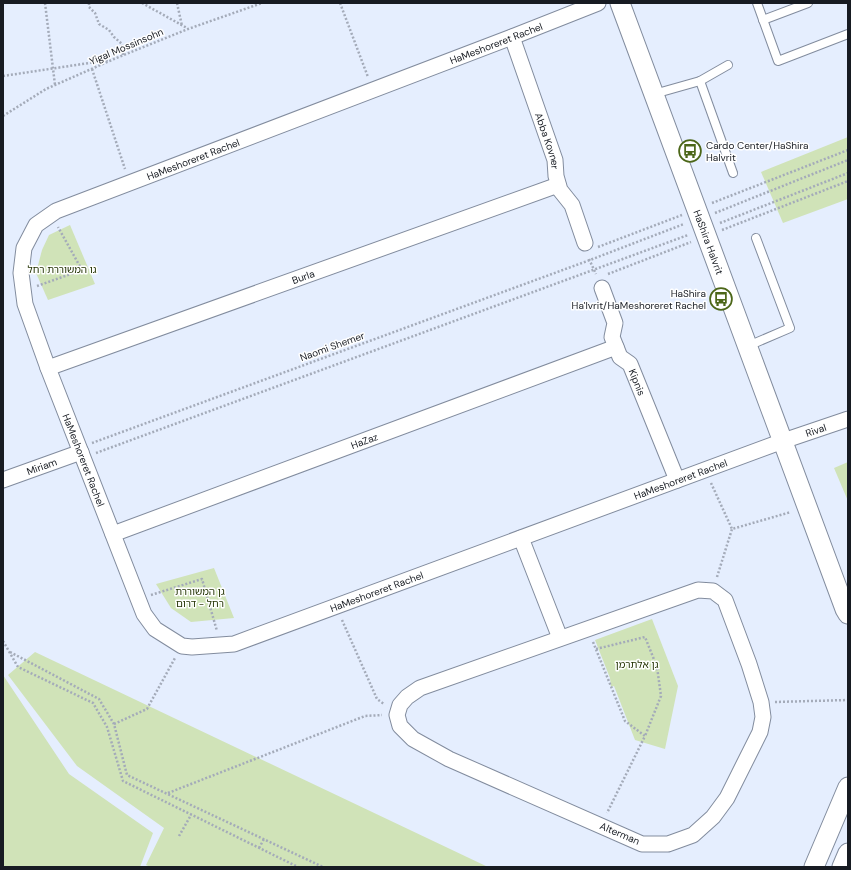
<svg xmlns="http://www.w3.org/2000/svg" width="851" height="870" font-family="'DM Sans','Noto Sans Hebrew',sans-serif">
<style>
.green{fill:#d0e3b8}
.lines{fill:none;stroke-linecap:round;stroke-linejoin:round}
.service-casing{stroke:#828c9e;stroke-width:10}
.minor-casing{stroke:#828c9e;stroke-width:17}
.tertiary-casing{stroke:#828c9e;stroke-width:21}
.path{stroke:#a4abb9;stroke-width:2.5;stroke-dasharray:2 2;stroke-linecap:butt}
.service{stroke:#fff;stroke-width:8}
.minor{stroke:#fff;stroke-width:15}
.tertiary{stroke:#fff;stroke-width:19}
.labels{text-anchor:middle;stroke-width:3;stroke-linejoin:round;paint-order:stroke}
.street-label{font-size:10px;fill:#171b22;stroke:#fff}
.poi-label{font-size:10px;fill:#171b22;stroke:#fff;text-anchor:start}
.park-label{font-size:10px;fill:#213101;stroke:#fff}
</style>
<rect width="100%" height="100%" fill="#e5eefe"/>
<g class="green">
<path d="M848,137V199L783,223L761,172Z"/>
<path d="M70,225L95,284L48,300L36,273L42,250L49,235Z"/>
<path d="M848,462V501L834,468Z"/>
<path d="M214,568L234,618L191,622L171,608L156,584Z"/>
<path d="M652,619L678,686L665,749L635,740L614,686L611,687L610,678L595,640Z"/>
<path d="M35,652L488,867H150L146,865L164,828L77,766L8,675Z"/>
<path d="M3,675L69,774L153,833L140,867H3Z"/>
</g>
<g class="lines">
<g class="service-casing">
<g id="service">
<path d="M757,3L778,61L848,34"/>
<path d="M763,20L808,3"/>
<path d="M700,81L733,173"/>
<path d="M654,94L700,81L728,65"/>
<path d="M748,346L790,328L756,238"/>
</g>
</g>
<g class="minor-casing">
<g id="minor">
<path id="s1" d="M598,3L512,37L56,211L36,225L24,248L21,273L25,304L48,368L144,614L155,629L182,646L192,647L234,644L783,441L848,419"/>
<path id="s2" d="M512,37L555,160L556,176L560,190L572,205L585,243"/>
<path id="s3" d="M602,288L615,323L612,337L620,357L630,364L677,480"/>
<path id="s4" d="M48,368L558,185"/>
<path id="s5" d="M3,480L81,452"/>
<path id="s6" d="M113,534L616,347"/>
<path d="M521,538L560,638"/>
<path d="M698,590L713,591L725,600L749,664L761,702L763,717L760,732L727,798L713,817L693,835L668,844H642L449,759L413,739L400,726L397,715L400,705L407,697L420,688Z"/>
</g>
</g>
<g class="tertiary-casing">
<g id="tertiary">
<path id="s7" d="M620,3L845,609L848,614"/>
<path d="M814,867L848,787"/>
<path d="M842,867L848,853"/>
</g>
</g>
<g class="path">
<path d="M45,3L55,85"/>
<path d="M89,3V7L95,13L99,24L109,30L114,37L122,44L123,55"/>
<path d="M142,3L187,28"/>
<path d="M177,3L182,26"/>
<path d="M340,3L368,77"/>
<path d="M92,69L125,169"/>
<path d="M3,76L109,60"/>
<path d="M3,116L46,89L114,59L188,29L262,3"/>
<path d="M712,203L848,150"/>
<path d="M715,213L848,160"/>
<path d="M720,223L848,173"/>
<path d="M722,230L848,181"/>
<path d="M598,247L682,215"/>
<path d="M589,259L596,274"/>
<path d="M608,274L691,242"/>
<path d="M37,286L82,270L58,227"/>
<path d="M92,443L590,260L684,224"/>
<path d="M96,453L688,235"/>
<path d="M711,483L732,529L791,512"/>
<path d="M717,577L732,529"/>
<path d="M151,595L202,579L217,631"/>
<path d="M342,620L377,699L384,704"/>
<path d="M3,641L18,667L93,703L107,727L123,781L298,867"/>
<path d="M593,642L625,721L645,736L607,813"/>
<path d="M596,649L645,637L657,667L661,696L645,736"/>
<path d="M10,652L99,699L114,724L127,775L323,867"/>
<path d="M775,702L848,700"/>
<path d="M114,724L147,709L175,658"/>
<path d="M168,793L365,716L382,715"/>
<path d="M179,836L191,815"/>
<path d="M259,848L264,839"/>
</g>
<use href="#service" class="service"/>
<use href="#minor" class="minor"/>
<use href="#tertiary" class="tertiary"/>
</g>
<defs>
<g id="bus-ring" transform="scale(1.15)"><circle r="9.5" fill="#fff" stroke="#4c6719" stroke-width="1.5"/><path d="M-5-6H5V4H4V6H2V4H-2V6H-4V4H-5ZM-3.5-4V0h7V-4ZM-3.5 1.2v1.5H-2V1.2ZM2 1.2v1.5H3.5V1.2Z" fill="#4c6719"/></g>
</defs>
<g fill-rule="evenodd">
<use href="#bus-ring" x="690" y="151"/>
<use href="#bus-ring" x="721" y="299"/>
</g>
<g class="labels">
<g class="street-label">
<text transform="translate(496 43) rotate(-21)" y="4">HaMeshoreret Rachel</text>
<text transform="translate(126 46) rotate(-23)" y="4">Yigal Mossinsohn</text>
<text dy="4" stroke="none"><textPath href="#s2" startOffset="110">Abba Kovner</textPath></text>
<text transform="translate(193 159) rotate(-21)" y="4">HaMeshoreret Rachel</text>
<text dy="4" stroke="none"><textPath href="#s7" startOffset="255">HaShira HaIvrit</textPath></text>
<text dy="4" stroke="none"><textPath href="#s4" startOffset="271">Burla</textPath></text>
<text transform="translate(332 346) rotate(-20)" y="4">Naomi Shemer</text>
<text dy="4" stroke="none"><textPath href="#s3" startOffset="105">Kipnis</textPath></text>
<text dy="4" stroke="none"><textPath href="#s1" startOffset="1742">Rival</textPath></text>
<text dy="4" stroke="none"><textPath href="#s6" startOffset="268">HaZaz</textPath></text>
<text dy="4" stroke="none"><textPath href="#s1" startOffset="854">HaMeshoreret Rachel</textPath></text>
<text dy="4" stroke="none"><textPath href="#s5" startOffset="41">Miriam</textPath></text>
<text dy="4" stroke="none"><textPath href="#s1" startOffset="1598">HaMeshoreret Rachel</textPath></text>
<text dy="4" stroke="none"><textPath href="#s1" startOffset="1274">HaMeshoreret Rachel</textPath></text>
<text transform="translate(620 833) rotate(23)" y="4">Alterman</text>
</g>
<g class="poi-label">
<text x="706" y="149">Cardo Center/HaShira<tspan x="706" dy="12">HaIvrit</tspan></text>
<text x="706" y="297" text-anchor="end">HaShira<tspan x="706" dy="12">Ha'Ivrit/HaMeshoreret Rachel</tspan></text>
</g>
<g class="park-label">
<text x="62" y="273">גו המשוררת רחל</text>
<text x="200" y="595">גן המשוררת<tspan x="200" dy="12">רחל - דרום</tspan></text>
<text x="637" y="668">גן אלתרמן</text>
</g>
</g>
<rect width="851" height="870" fill="none" stroke="#171b22" stroke-width="8"/>
</svg>
